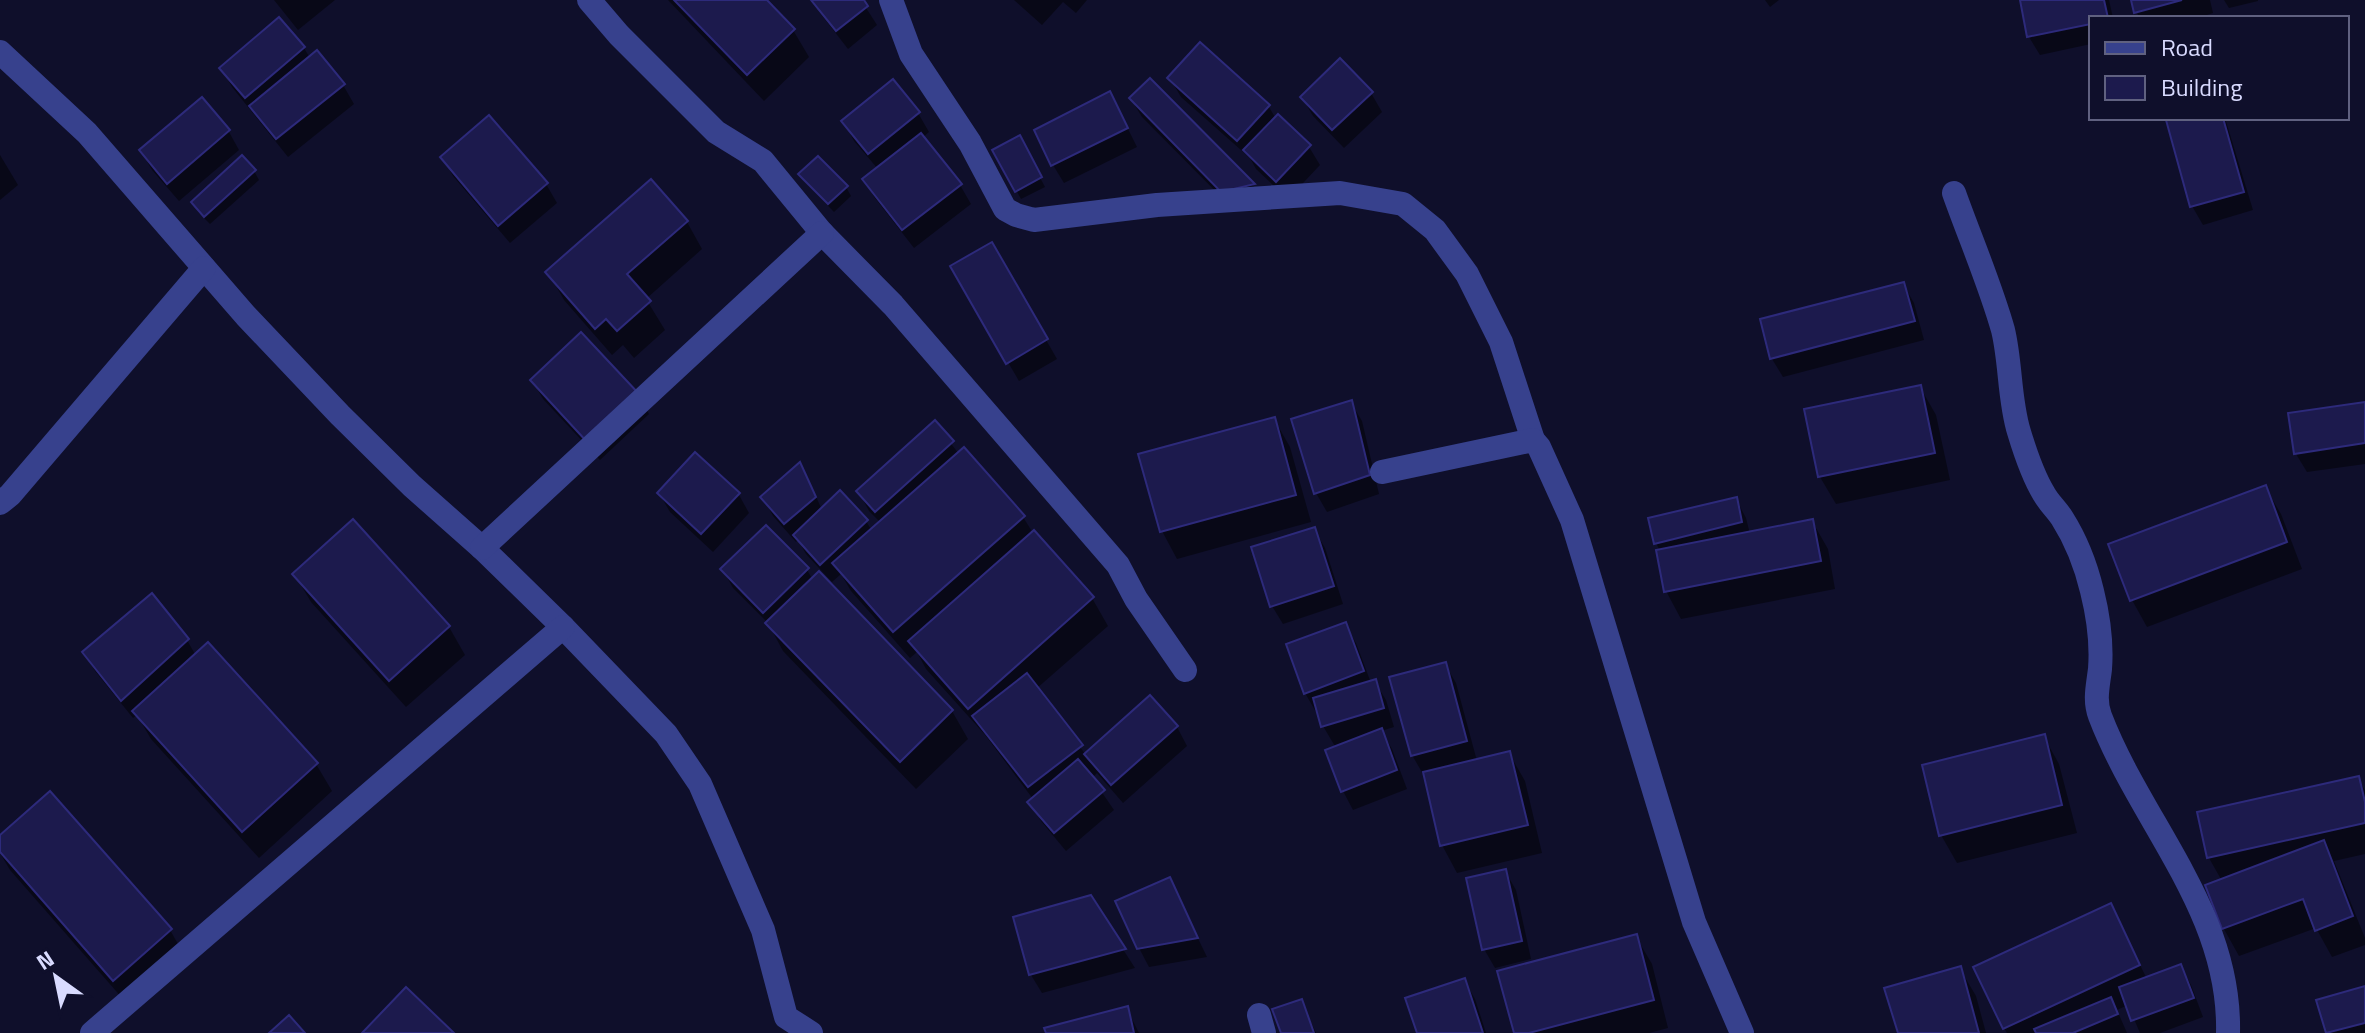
<svg xmlns="http://www.w3.org/2000/svg" width="2365" height="1033" font-family="'Titillium Web',sans-serif">
<style>
.shadow{fill:#0007}
.building{fill:#1c1a4d;stroke:#2d2a7b;stroke-width:2}
.lines{fill:none;stroke-linecap:round;stroke-linejoin:round}
.minor{stroke:#37418d;stroke-width:24}
</style>
<rect width="100%" height="100%" fill="#0f0f2b"/>
<g class="shadow">
<path d="M274,0H335L298,30Z"/>
<path d="M668,0H764L793,30L809,57L764,101Z"/>
<path d="M810,0H861L877,25L848,49Z"/>
<path d="M1014,0H1087L1076,13L1063,2L1042,25Z"/>
<path d="M1765,0H1779L1770,7Z"/>
<path d="M2022,0H2109L2113,18H2091V44L2040,55L2029,37Z"/>
<path d="M2133,0H2210L2213,13L2207,15L2209,18H2139Z"/>
<path d="M2224,0H2258V1L2229,8Z"/>
<path d="M1201,45L1269,107L1276,119L1278,116L1309,147L1320,165L1288,199L1256,169L1250,158L1181,97L1170,78Z"/>
<path d="M304,48L310,58L343,85L354,104L288,157L232,87L222,69Z"/>
<path d="M1150,80L1253,185L1263,203L1234,210L1142,117L1131,99Z"/>
<path d="M1371,93L1382,112L1344,148L1313,116L1302,97Z"/>
<path d="M202,100L229,132L239,150L179,201L152,170L141,151Z"/>
<path d="M918,113L929,132L922,138L960,185L971,204L914,248L875,198L864,180L878,169L854,141L844,122Z"/>
<path d="M1120,113L1137,147L1064,183L1053,165Z"/>
<path d="M2168,118H2225L2253,210L2203,225L2192,206Z"/>
<path d="M1019,138L1045,187L1021,199L995,151Z"/>
<path d="M0,155L18,185L0,200Z"/>
<path d="M442,157L546,184L557,203L510,243L453,176Z"/>
<path d="M254,171L259,180L210,224L198,212L193,203Z"/>
<path d="M801,174L846,187L851,196L834,212L806,183Z"/>
<path d="M687,222L702,249L646,299L665,330L634,358L623,345L612,355L564,300L548,272Z"/>
<path d="M991,244L1057,359L1019,381L952,267Z"/>
<path d="M1903,284L1914,303L1924,340L1783,377L1772,359L1762,321Z"/>
<path d="M532,380L639,396L649,414L600,460L543,399Z"/>
<path d="M1920,387L1936,415L1950,480L1836,504L1820,477L1806,411Z"/>
<path d="M1351,403L1362,421L1379,494L1327,512L1316,493Z"/>
<path d="M2365,404V464L2307,472L2296,454Z"/>
<path d="M1274,419L1290,447L1311,522L1177,559L1162,531Z"/>
<path d="M935,423L959,454L964,450L1023,517L1033,533L1092,598L1108,626L1036,689L1086,755L1150,697L1177,727L1187,746L1123,803L1097,773L1092,778L1114,810L1066,851L1041,821L1030,802L1033,799L986,736L926,669L917,652L910,658L851,591L841,574L832,582L806,554L798,540L796,542L773,516L763,497L810,483L822,510L866,521L872,531L881,523L869,511L859,492Z"/>
<path d="M696,454L739,495L749,513L713,552L670,512L659,493Z"/>
<path d="M2265,487L2281,514L2302,569L2147,627L2132,600Z"/>
<path d="M1736,499L1746,518L1750,534L1812,521L1828,549L1835,589L1681,619L1666,591L1660,551L1656,543Z"/>
<path d="M353,522L449,627L465,655L406,707L311,602L295,575Z"/>
<path d="M1314,529L1325,548L1343,604L1283,624L1272,606Z"/>
<path d="M723,570H807L813,580L952,711L968,739L916,789L783,651L768,623L733,588Z"/>
<path d="M1345,625L1356,643L1371,683L1375,682L1386,700L1394,727L1381,731L1392,749L1407,789L1353,810L1343,791L1336,748L1323,726L1319,711L1316,712L1305,693Z"/>
<path d="M187,640L196,656L316,764L332,791L259,858L151,739L137,715L133,718L95,671L84,652Z"/>
<path d="M1445,664L1456,683L1477,761L1509,753L1525,781L1542,853L1457,873L1442,845L1425,773L1423,774L1412,755Z"/>
<path d="M2044,737L2059,764L2077,833L1957,863L1941,835Z"/>
<path d="M2358,779L2365,790V854L2334,861L2365,938V945L2332,957L2316,928L2239,956L2224,929L2208,886L2222,881L2209,858L2199,814Z"/>
<path d="M0,837L170,930L186,958L130,1007L10,870L0,853Z"/>
<path d="M1505,871L1516,890L1531,959L1495,968L1484,949Z"/>
<path d="M1169,879L1207,957L1149,967L1139,948Z"/>
<path d="M1090,898L1135,968L1042,993L1031,975L1016,918Z"/>
<path d="M2110,905L2147,979L2181,967L2191,985L2203,1017L2160,1033H2140L2128,1005L2117,1010L2127,1033H2007L2004,1028Z"/>
<path d="M1636,937L1652,964L1668,1028L1649,1033H1516Z"/>
<path d="M1960,969L1976,996L1986,1033H1900Z"/>
<path d="M1464,980L1475,999L1486,1033H1419Z"/>
<path d="M2365,988V1033H2328L2319,1002Z"/>
<path d="M1301,1001L1316,1033H1283Z"/>
<path d="M1127,1009L1139,1033H1048Z"/>
</g>
<g class="building">
<path d="M674,0H767L795,29L747,75Z"/>
<path d="M811,0H864L868,6L836,31Z"/>
<path d="M2020,0H2104L2108,18H2091V24L2027,37Z"/>
<path d="M2131,0H2182L2134,13Z"/>
<path d="M279,17L305,47L245,98L219,68Z"/>
<path d="M1200,42L1270,105L1237,141L1167,78Z"/>
<path d="M317,50L345,84L276,139L249,106Z"/>
<path d="M1340,58L1373,92L1332,130L1300,97Z"/>
<path d="M1150,78L1255,184L1221,192L1129,98Z"/>
<path d="M893,79L920,112L868,154L841,121Z"/>
<path d="M1110,91L1128,128L1051,166L1034,130Z"/>
<path d="M202,97L230,130L167,184L139,150Z"/>
<path d="M1278,114L1311,145L1276,182L1243,150Z"/>
<path d="M489,115L548,183L498,226L440,157Z"/>
<path d="M2172,118H2223L2244,192L2190,207L2166,120Z"/>
<path d="M921,133L962,184L902,230L862,179Z"/>
<path d="M1020,135L1042,177L1015,192L992,150Z"/>
<path d="M242,155L256,170L204,217L191,202Z"/>
<path d="M818,156L848,186L828,204L798,174Z"/>
<path d="M651,179L688,221L627,274L651,301L617,331L606,319L595,329L545,272Z"/>
<path d="M992,242L1048,339L1006,364L950,266Z"/>
<path d="M1904,282L1915,321L1770,359L1760,319Z"/>
<path d="M581,332L640,395L588,443L530,380Z"/>
<path d="M1921,385L1935,453L1818,477L1804,409Z"/>
<path d="M1352,400L1370,475L1314,494L1291,419Z"/>
<path d="M2365,402V443L2294,454L2288,413Z"/>
<path d="M1275,417L1296,495L1160,532L1138,454Z"/>
<path d="M935,420L954,441L875,512L856,491Z"/>
<path d="M964,447L1025,516L893,632L832,563Z"/>
<path d="M695,452L740,493L701,534L657,493Z"/>
<path d="M800,462L816,497L784,524L760,497Z"/>
<path d="M2266,485L2287,542L2130,601L2108,544Z"/>
<path d="M840,490L868,520L820,565L793,535Z"/>
<path d="M1737,497L1742,522L1654,544L1648,518Z"/>
<path d="M353,519L450,626L389,681L292,574Z"/>
<path d="M1813,519L1821,561L1664,592L1656,550Z"/>
<path d="M766,525L809,568L763,613L720,569Z"/>
<path d="M1315,527L1334,586L1270,607L1251,547Z"/>
<path d="M1034,530L1094,597L968,709L908,641Z"/>
<path d="M819,571L953,710L900,762L765,623Z"/>
<path d="M152,593L189,639L121,701L82,652Z"/>
<path d="M1346,622L1364,671L1304,694L1286,644Z"/>
<path d="M208,642L318,763L242,832L132,711Z"/>
<path d="M1446,662L1467,741L1411,756L1389,677Z"/>
<path d="M1027,673L1083,745L1028,787L972,716Z"/>
<path d="M1376,679L1384,708L1321,727L1313,698Z"/>
<path d="M1150,695L1178,726L1111,785L1084,754Z"/>
<path d="M1382,728L1397,770L1341,792L1325,750Z"/>
<path d="M2045,734L2062,805L1939,836L1922,765Z"/>
<path d="M1510,751L1528,825L1440,846L1423,772Z"/>
<path d="M1078,759L1105,790L1054,833L1027,802Z"/>
<path d="M2359,776L2365,802V823L2207,858L2197,812Z"/>
<path d="M50,791L172,929L113,981L0,852V835Z"/>
<path d="M2324,840L2353,916L2315,931L2303,899L2222,929L2205,885Z"/>
<path d="M1506,869L1522,941L1482,950L1466,878Z"/>
<path d="M1170,877L1198,938L1137,949L1115,901Z"/>
<path d="M1091,895L1126,949L1029,975L1013,917Z"/>
<path d="M2111,903L2140,965L2003,1029L1973,967Z"/>
<path d="M1637,934L1654,1000L1529,1033H1514L1497,971Z"/>
<path d="M2181,964L2194,998L2131,1021L2119,987Z"/>
<path d="M1961,966L1979,1033H1898L1884,988Z"/>
<path d="M1465,978L1483,1033H1417L1405,998Z"/>
<path d="M2365,986V1023L2326,1033L2316,1000Z"/>
<path d="M406,987L454,1033H362Z"/>
<path d="M2111,997L2118,1014L2073,1033H2036L2034,1029Z"/>
<path d="M1302,999L1314,1033H1281L1272,1009Z"/>
<path d="M1128,1006L1134,1033H1046L1044,1028Z"/>
<path d="M289,1015L305,1033H269Z"/>
</g>
<g class="lines">
<g class="minor">
<path d="M589,0L619,35L716,132L763,161L822,233L893,305L1118,565L1136,599L1185,670"/>
<path d="M891,0L911,54L970,143L1005,209L1016,215L1034,220L1157,205L1340,193L1403,204L1435,230L1467,274L1501,342L1533,440"/>
<path d="M0,52L87,133L246,316L340,415L412,486L482,548L563,627L666,734L700,784L763,930L786,1017L811,1033"/>
<path d="M1954,193C1970,238 1990,284 2003,330C2011,363 2009,400 2019,432C2025,452 2033,476 2044,494C2049,503 2057,510 2062,518C2076,540 2086,566 2092,591C2098,615 2102,643 2100,669C2098,686 2094,700 2100,716C2141,823 2231,911 2228,1033"/>
<path d="M1382,472L1533,440L1539,447L1572,520L1694,922L1742,1033"/>
<path d="M0,503L10,495L204,268"/>
<path d="M482,548L822,233"/>
<path d="M1259,1015L1264,1033"/>
<path d="M92,1033L563,627"/>
</g>
</g>
<rect x="2089" y="16" width="260" height="104" fill="#0f0f2b" stroke="#606180" stroke-width="2"/>
<rect x="2105" y="42" width="40" height="12" fill="#37418d" stroke="#606180" stroke-width="2"/>
<text x="2161" y="56" font-size="24" fill="#d9dbff">Road</text>
<rect x="2105" y="76" width="40" height="24" fill="#1c1a4d" stroke="#606180" stroke-width="2"/>
<text x="2161" y="96" font-size="24" fill="#d9dbff">Building</text>
<g transform="translate(56 977) rotate(327)" stroke="#0f0f2b" stroke-width="6" paint-order="stroke">
<path d="M0-6L14 30L0 20L-14 30Z" fill="#d9dbff"/>
<text y="-12" font-size="22" font-weight="bold" text-anchor="middle" fill="#d9dbff">N</text>
</g>
</svg>
